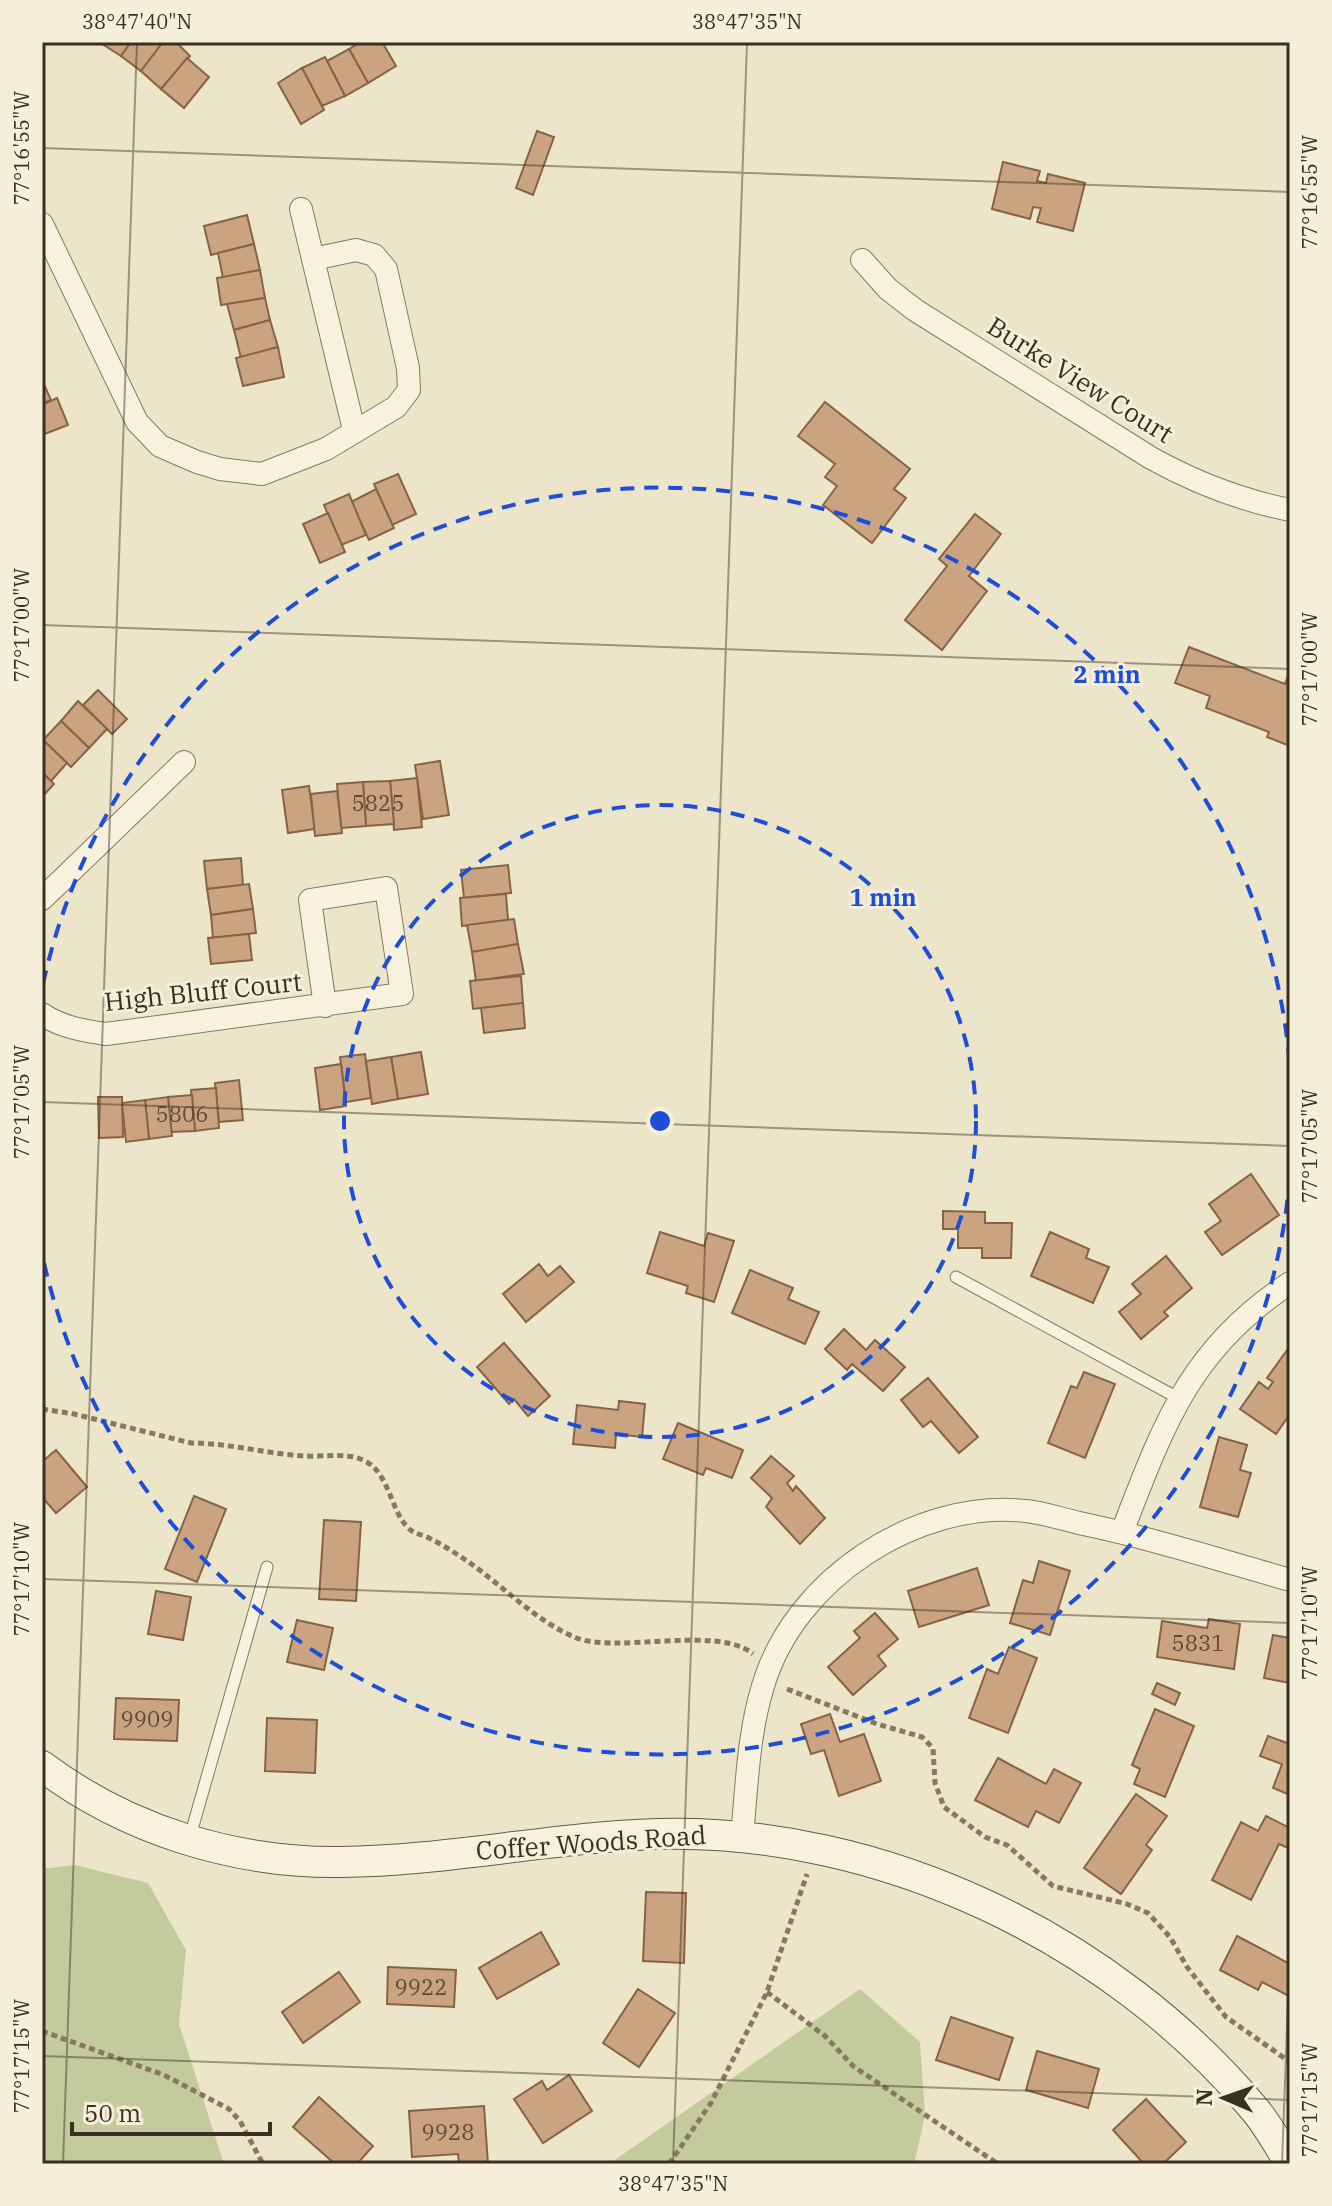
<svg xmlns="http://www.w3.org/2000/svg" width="1332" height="2206" font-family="'IBM Plex Serif',serif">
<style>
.green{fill:#c3cb9d}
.building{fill:#caa481;stroke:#876345;stroke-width:2}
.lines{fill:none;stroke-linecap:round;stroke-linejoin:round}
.lane-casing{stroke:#89785e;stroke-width:13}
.street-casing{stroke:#89785e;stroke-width:24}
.secondary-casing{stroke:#6b5941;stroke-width:32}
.path{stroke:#89785e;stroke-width:5;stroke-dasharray:6 4;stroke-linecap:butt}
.lane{stroke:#f8f1dd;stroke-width:11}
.street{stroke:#f8f1dd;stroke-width:22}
.secondary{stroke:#f8f1dd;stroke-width:30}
.ticks{fill:none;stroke:#3a2f21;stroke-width:2;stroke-opacity:0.45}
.ring{fill:none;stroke:#1d4ed8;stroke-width:4;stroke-dasharray:14 10}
.labels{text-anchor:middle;stroke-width:6;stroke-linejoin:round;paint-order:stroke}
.number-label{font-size:22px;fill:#5e4c39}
.street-label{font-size:26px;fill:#3a2f21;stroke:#f5eed9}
.centre{fill:#1d4ed8;stroke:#f5eed9;stroke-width:4}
.ring-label{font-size:24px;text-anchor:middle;font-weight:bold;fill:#1d4ed8;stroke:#f5eed9;stroke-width:6;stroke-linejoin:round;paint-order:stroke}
.neatline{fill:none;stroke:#3a2f21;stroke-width:3}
.ticks-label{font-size:20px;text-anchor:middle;fill:#3a2f21}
</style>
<rect width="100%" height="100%" fill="#ede5c9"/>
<g class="green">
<path d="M75,1865L148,1883L186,1950L179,2024L224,2164H42V1869Z"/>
<path d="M860,1989L920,2042L925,2116L914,2164H609Z"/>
</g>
<g class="building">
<path d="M99,42H131L121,56Z"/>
<path d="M131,42H163L141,71L121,56Z"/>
<path d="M163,42H176L190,56L161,89L141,71Z"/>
<path d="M361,42H382L396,66L368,83L349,49Z"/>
<path d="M349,49L368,83L345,96L327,61Z"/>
<path d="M325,57L345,96L322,106L302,68Z"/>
<path d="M187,58L209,77L184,108L161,89Z"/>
<path d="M302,68L324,110L301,124L278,83Z"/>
<path d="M537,131L554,137L533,195L516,188Z"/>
<path d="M1003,162L1040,171L1037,181L1046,183L1048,174L1085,183L1073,231L1037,222L1041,208L1033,207L1030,219L992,209Z"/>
<path d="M247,215L254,244L211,255L204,226Z"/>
<path d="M254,244L260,270L223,278L218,253Z"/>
<path d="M260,270L265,298L221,305L217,278Z"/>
<path d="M265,298L270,320L234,330L227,304Z"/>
<path d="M270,320L278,347L241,358L234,330Z"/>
<path d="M278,347L284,377L243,386L236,358Z"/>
<path d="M42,380L51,400L42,404Z"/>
<path d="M57,398L68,425L42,435V405Z"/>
<path d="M825,402L910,469L894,489L906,498L872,543L823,505L837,486L825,477L835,464L798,436Z"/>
<path d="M398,474L416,514L392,525L374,484Z"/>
<path d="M376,489L394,528L369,540L351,502Z"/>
<path d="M349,494L366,535L341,545L324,505Z"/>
<path d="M328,513L345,552L320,563L303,524Z"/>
<path d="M975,514L1001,534L969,576L987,591L942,650L905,620L947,566L939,559Z"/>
<path d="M1189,647L1285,684L1290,670V746L1267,737L1269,732L1206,708L1210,696L1175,683Z"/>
<path d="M98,690L127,719L112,734L83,705Z"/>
<path d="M78,701L107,729L89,748L61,721Z"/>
<path d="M61,721L89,748L71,767L43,740Z"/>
<path d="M42,739L67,763L51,781L42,772Z"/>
<path d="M440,761L449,815L423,819L415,765Z"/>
<path d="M42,772L54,784L42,797Z"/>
<path d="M417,778L422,827L394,830L390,781Z"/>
<path d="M390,781L394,824L366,826L363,782Z"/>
<path d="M363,782L366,826L341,828L337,784Z"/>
<path d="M309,786L315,829L288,833L282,790Z"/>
<path d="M337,791L342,833L315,836L311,794Z"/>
<path d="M241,858L243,885L207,889L204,861Z"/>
<path d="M508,865L511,893L464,898L461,870Z"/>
<path d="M249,884L253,909L211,915L207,889Z"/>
<path d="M506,894L508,920L462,926L460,898Z"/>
<path d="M253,909L256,933L213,938L211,915Z"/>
<path d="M514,919L518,944L472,952L467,925Z"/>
<path d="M249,934L252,960L211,964L208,938Z"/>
<path d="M518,944L524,974L476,981L472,952Z"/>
<path d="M521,976L523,1003L473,1009L470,981Z"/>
<path d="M523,1003L525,1028L484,1033L481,1008Z"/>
<path d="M421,1052L428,1094L398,1099L391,1057Z"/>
<path d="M365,1054L371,1098L346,1102L340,1057Z"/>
<path d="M391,1057L398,1099L372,1104L366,1061Z"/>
<path d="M341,1064L346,1106L320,1110L315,1068Z"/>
<path d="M239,1080L243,1120L219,1122L215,1083Z"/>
<path d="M216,1088L219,1128L195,1131L191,1090Z"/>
<path d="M192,1095L195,1131L171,1132L168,1097Z"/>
<path d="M98,1097H122L123,1137L99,1138Z"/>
<path d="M168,1097L172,1136L149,1139L145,1100Z"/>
<path d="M145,1100L149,1139L126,1142L122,1103Z"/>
<path d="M1251,1174L1279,1215L1222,1255L1205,1232L1221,1221L1209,1204Z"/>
<path d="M943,1211L985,1212V1223H1012L1011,1258H982V1248H958V1229H943Z"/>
<path d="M660,1232L704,1246L708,1233L734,1241L714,1302L686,1293L688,1286L647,1273Z"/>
<path d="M1050,1232L1089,1249L1086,1258L1109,1267L1093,1303L1031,1276Z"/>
<path d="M1166,1256L1192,1288L1164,1312L1168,1316L1141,1339L1119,1312L1141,1294L1132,1284Z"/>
<path d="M539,1264L548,1276L560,1266L574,1282L526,1322L503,1294Z"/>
<path d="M750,1270L793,1288L788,1299L819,1312L805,1344L732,1313Z"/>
<path d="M844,1329L866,1350L875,1340L905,1367L883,1391L852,1364L847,1370L825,1349Z"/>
<path d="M504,1343L550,1396L528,1416L514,1399L509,1404L477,1367Z"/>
<path d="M1290,1346V1414L1276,1434L1240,1409L1259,1382L1268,1389L1273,1382L1267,1378Z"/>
<path d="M1084,1372L1115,1384L1085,1458L1048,1443L1071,1386L1077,1388Z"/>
<path d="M928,1378L978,1437L959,1453L931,1421L923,1427L901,1400Z"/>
<path d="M619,1401L645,1404L642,1437L616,1434L615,1448L573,1444L577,1405L618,1410Z"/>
<path d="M678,1423L743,1450L732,1478L706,1468L703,1475L663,1459Z"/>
<path d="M1219,1437L1247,1445L1240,1470L1251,1473L1238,1517L1200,1507Z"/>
<path d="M56,1450L87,1487L56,1513L42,1497V1462Z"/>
<path d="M771,1456L794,1476L787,1483L793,1491L796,1486L825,1518L800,1544L766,1507L772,1498L751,1478Z"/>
<path d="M194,1496L226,1509L197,1582L165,1569Z"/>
<path d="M324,1520L361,1522L356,1601L319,1599Z"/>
<path d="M1039,1561L1070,1571L1050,1635L1010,1623L1023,1580L1033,1583Z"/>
<path d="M977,1568L989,1605L919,1627L908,1591Z"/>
<path d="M156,1591L191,1597L183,1640L148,1634Z"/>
<path d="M875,1613L898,1639L878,1656L886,1666L853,1695L828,1667L860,1638L854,1631Z"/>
<path d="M1209,1619L1240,1624L1234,1669L1157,1657L1162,1621L1207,1628Z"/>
<path d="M297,1620L333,1628L324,1670L287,1662Z"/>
<path d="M1273,1635L1290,1638V1683L1264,1678Z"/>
<path d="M1009,1647L1037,1658L1008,1733L969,1718L987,1669L998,1674Z"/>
<path d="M1157,1683L1180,1693L1175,1705L1152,1694Z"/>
<path d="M116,1698L179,1700L177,1741L114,1739Z"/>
<path d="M1155,1709L1194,1726L1165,1797L1134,1784L1140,1769L1132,1765Z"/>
<path d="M830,1714L840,1742L864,1734L881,1781L839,1796L824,1750L811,1754L801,1724Z"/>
<path d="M267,1718L317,1720L315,1773L265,1771Z"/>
<path d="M1268,1736L1290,1744V1795L1273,1788L1282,1764L1260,1756Z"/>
<path d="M998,1758L1046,1784L1054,1769L1081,1783L1059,1823L1036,1811L1028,1827L975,1800Z"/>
<path d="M1136,1794L1167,1816L1146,1845L1152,1850L1121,1894L1084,1868Z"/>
<path d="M1266,1816L1290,1828V1843L1288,1848L1279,1844L1251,1900L1212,1880L1241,1822L1258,1831Z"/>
<path d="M646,1892L686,1893L684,1963L643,1961Z"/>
<path d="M541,1932L559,1964L497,1999L479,1968Z"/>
<path d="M1237,1936L1290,1964V1988L1287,1995L1262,1982L1258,1990L1220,1970Z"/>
<path d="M388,1967L456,1970L454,2007L387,2004Z"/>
<path d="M339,1972L360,2002L303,2043L282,2012Z"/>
<path d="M638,1989L675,2013L639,2067L603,2043Z"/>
<path d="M951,2017L1013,2038L999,2080L936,2060Z"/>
<path d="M1037,2051L1099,2069L1088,2108L1026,2090Z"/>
<path d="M569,2075L592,2111L543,2143L514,2099L542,2081L547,2090Z"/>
<path d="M319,2097L373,2146L357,2164H335L293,2127Z"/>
<path d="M1146,2099L1186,2142L1163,2164H1144L1113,2130Z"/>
<path d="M484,2106L488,2164H459L458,2154L412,2157L409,2111Z"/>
</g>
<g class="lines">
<g class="lane-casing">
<g id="lane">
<path d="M956,1277L1178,1398"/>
<path d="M189,1840L267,1567"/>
</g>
</g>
<g class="street-casing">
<g id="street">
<path d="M301,209L354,430"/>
<path d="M42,224L137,422L160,446L197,462L220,469L262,474L326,449L396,407L409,390L408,368L386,269L374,255L356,250L313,259"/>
<path d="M862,260L888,289L915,310L1151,458C1196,483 1240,500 1290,510"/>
<path d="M42,899L184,762"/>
<path d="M42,1014C61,1027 84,1031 106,1034L402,994L386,888L310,900L325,1006"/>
<path d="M1122,1532C1163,1426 1190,1348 1290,1283"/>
<path d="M742,1836C747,1785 748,1735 763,1686C794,1580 916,1499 1026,1511C1044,1513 1062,1519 1079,1523C1151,1538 1220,1560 1290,1580"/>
</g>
</g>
<g class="secondary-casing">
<path id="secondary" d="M42,1766C127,1830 234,1863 340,1862C447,1861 552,1837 658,1834C882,1828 1113,1939 1256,2111C1269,2127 1279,2146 1290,2163"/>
</g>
<g class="path">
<path d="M42,1409L74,1414L191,1443C229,1443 267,1454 305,1456C325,1457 347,1452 365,1461C391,1474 391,1517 412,1531C416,1534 423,1535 429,1538C443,1545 457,1554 470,1563C504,1587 535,1620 574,1637C615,1655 717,1624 753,1654"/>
<path d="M787,1689L877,1724L922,1737L933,1748L935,1783L944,1807L985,1837L1007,1845L1053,1886L1127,1904L1148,1913L1170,1937L1187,1967L1226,2017L1290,2062"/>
<path d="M767,1992L825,2036L853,2066L998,2164"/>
<path d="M42,2031L164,2075L229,2109L240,2121L263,2164"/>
<path d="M669,2164L711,2103L767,1992L807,1874"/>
</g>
<use href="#lane" class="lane"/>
<use href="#street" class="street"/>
<use href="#secondary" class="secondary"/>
</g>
<path class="ticks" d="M42,148L1290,192M42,625L1290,669M42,1102L1290,1146M42,1579L1290,1623M42,2056L1290,2100M63,2164L137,42M673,2164L747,42M1282,2164L1290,1944"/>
<g class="ring">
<circle cx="660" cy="1121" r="316"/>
<path d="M1290 1176A632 632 0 0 1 43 1258M43 984A632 632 0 0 1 1290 1066"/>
</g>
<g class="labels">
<g class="number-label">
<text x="378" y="811">5825</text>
<text x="182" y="1122">5806</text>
<text x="1198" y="1651">5831</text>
<text x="147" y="1727">9909</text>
<text x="421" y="1995">9922</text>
<text x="448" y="2140">9928</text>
</g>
<g class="street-label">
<text transform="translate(1080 380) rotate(32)" y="9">Burke View Court</text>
<text transform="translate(203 992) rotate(-6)" y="9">High Bluff Court</text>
<text transform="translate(591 1843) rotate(-4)" y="9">Coffer Woods Road</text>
</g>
</g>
<circle cx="660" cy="1121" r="12" class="centre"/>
<g class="ring-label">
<text x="1107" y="683">2 min</text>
<text x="883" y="906">1 min</text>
</g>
<rect width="1332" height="2206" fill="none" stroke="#f5eed9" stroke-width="88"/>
<g transform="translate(1224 2098) rotate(272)" stroke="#f5eed9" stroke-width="6" paint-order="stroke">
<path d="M0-6L14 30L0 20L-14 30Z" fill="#3a2f21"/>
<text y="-12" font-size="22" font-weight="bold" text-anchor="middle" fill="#3a2f21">N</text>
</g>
<path d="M72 2122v12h198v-12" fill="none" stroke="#3a2f21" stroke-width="4"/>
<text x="84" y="2122" font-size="24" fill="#3a2f21" stroke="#f5eed9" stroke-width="6" paint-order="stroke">50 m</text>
<rect x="44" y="44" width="1244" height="2118" class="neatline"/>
<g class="ticks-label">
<text x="137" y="29">38°47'40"N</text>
<text x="747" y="29">38°47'35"N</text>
<text transform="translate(22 148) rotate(-90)" y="7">77°16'55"W</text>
<text transform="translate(1310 192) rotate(-90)" y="7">77°16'55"W</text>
<text transform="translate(22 625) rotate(-90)" y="7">77°17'00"W</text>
<text transform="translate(1310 669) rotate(-90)" y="7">77°17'00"W</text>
<text transform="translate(22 1102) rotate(-90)" y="7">77°17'05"W</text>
<text transform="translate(1310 1146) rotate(-90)" y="7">77°17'05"W</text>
<text transform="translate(22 1579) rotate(-90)" y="7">77°17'10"W</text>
<text transform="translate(1310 1623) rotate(-90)" y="7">77°17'10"W</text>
<text transform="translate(22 2056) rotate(-90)" y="7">77°17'15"W</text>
<text transform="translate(1310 2100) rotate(-90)" y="7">77°17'15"W</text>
<text x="673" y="2191">38°47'35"N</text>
</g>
</svg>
